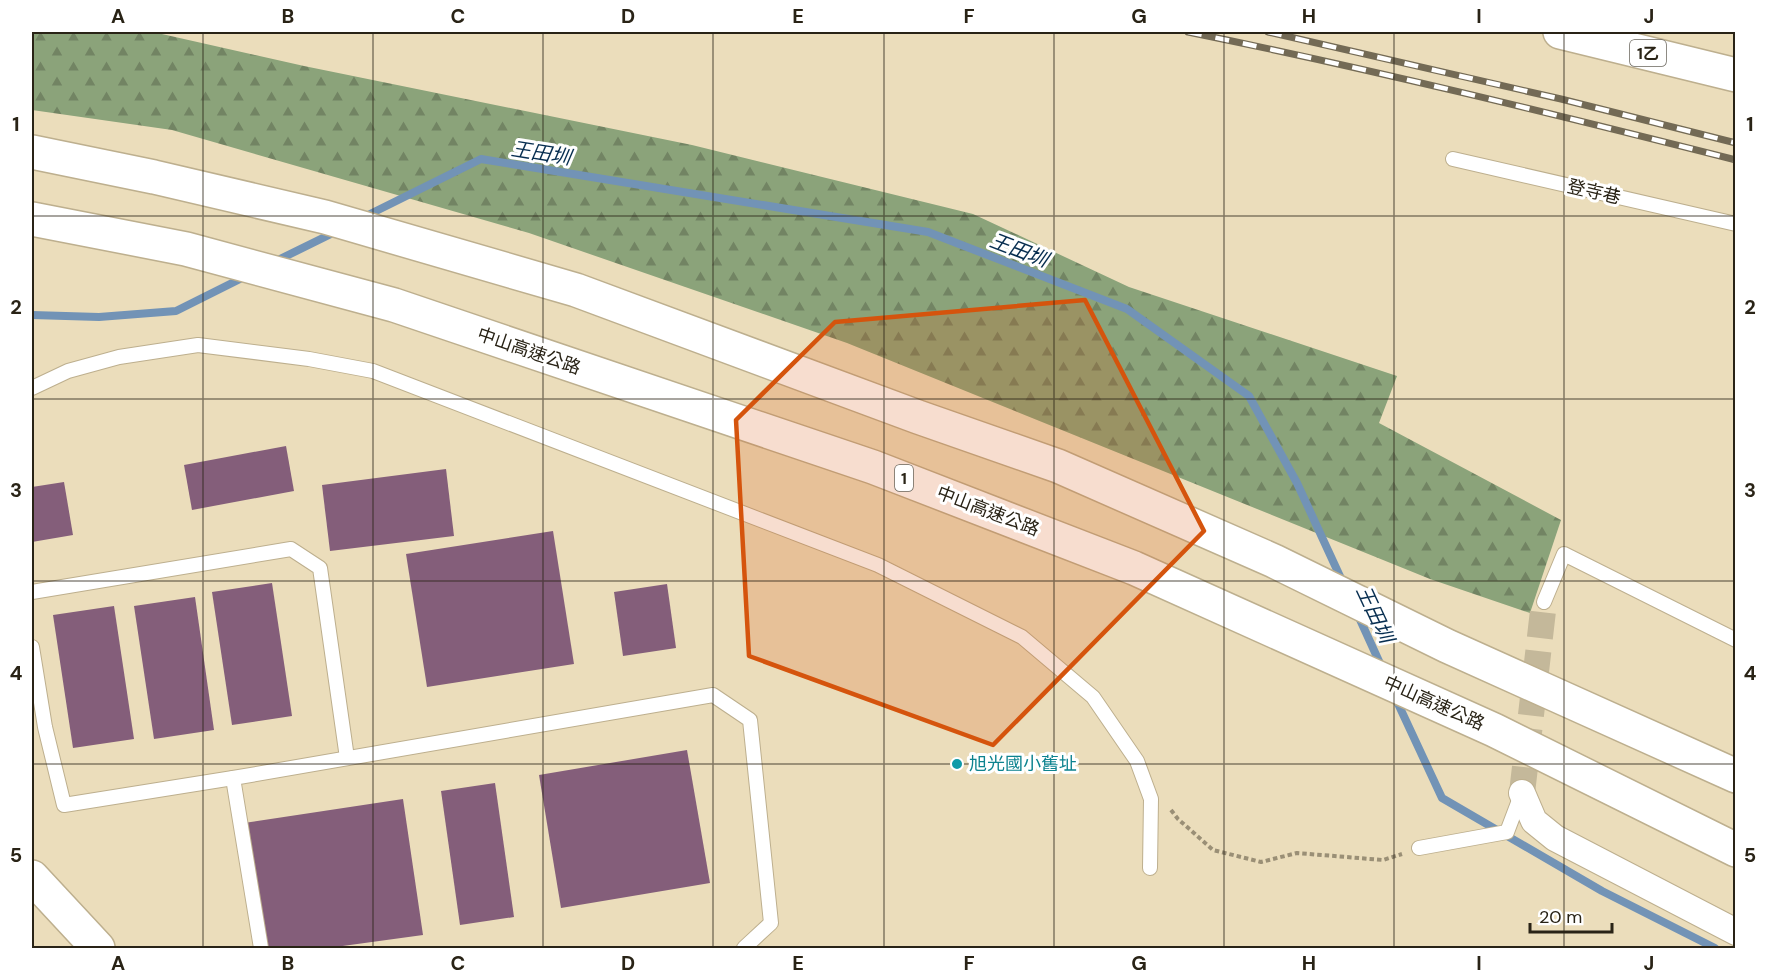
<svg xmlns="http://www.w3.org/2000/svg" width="1767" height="980" font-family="'DM Sans','Noto Sans TC',sans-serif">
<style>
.forest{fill:url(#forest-firs)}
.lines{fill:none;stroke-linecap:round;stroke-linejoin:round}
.stream{stroke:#7293b6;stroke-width:8}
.building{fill:#845e7a}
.minor-tunnel{stroke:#c4b89a;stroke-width:26;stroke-dasharray:26 13;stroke-linecap:butt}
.service-casing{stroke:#bdaf8e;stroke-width:16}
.minor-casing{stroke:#bdaf8e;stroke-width:28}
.tertiary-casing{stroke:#bdaf8e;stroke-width:36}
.primary-casing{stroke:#bdaf8e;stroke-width:36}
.motorway-casing{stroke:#bdaf8e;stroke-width:36}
.path{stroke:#9a8f76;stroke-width:4;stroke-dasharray:4.5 3;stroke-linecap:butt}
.service{stroke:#fff;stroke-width:14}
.minor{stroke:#fff;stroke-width:26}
.tertiary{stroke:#fff;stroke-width:33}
.primary{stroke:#fff;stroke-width:33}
.motorway{stroke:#fff;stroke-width:33}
.rail-casing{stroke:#736a55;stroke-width:7}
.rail{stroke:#fff;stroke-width:4.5;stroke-dasharray:14;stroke-linecap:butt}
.marked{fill:#d5540d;fill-opacity:0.2;stroke:#d5540d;stroke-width:4.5;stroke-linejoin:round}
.grid{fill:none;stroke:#292316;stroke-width:1.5;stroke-opacity:0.55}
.culture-dot{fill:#0f9aa8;stroke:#fff;stroke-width:2}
.labels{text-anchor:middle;stroke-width:6;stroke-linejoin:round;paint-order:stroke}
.shield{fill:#fff;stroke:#69655c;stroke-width:1.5}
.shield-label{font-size:16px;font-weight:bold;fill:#292316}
.street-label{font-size:18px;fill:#292316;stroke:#fff}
.culture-label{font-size:18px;fill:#0d838f;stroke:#fff;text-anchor:start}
.water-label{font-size:20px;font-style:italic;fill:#072e50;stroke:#fff}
.neatline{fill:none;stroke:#292316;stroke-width:2}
.grid-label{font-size:20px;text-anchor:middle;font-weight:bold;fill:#292316}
</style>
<defs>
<pattern id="forest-firs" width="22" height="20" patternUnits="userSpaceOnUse" patternTransform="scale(1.5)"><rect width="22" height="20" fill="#8ba37a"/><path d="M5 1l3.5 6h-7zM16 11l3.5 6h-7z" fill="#728463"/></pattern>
</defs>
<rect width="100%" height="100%" fill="#ebddbb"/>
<path class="forest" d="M32,32H153L304,66L692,145L973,214L1129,287L1397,376L1379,423L1561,520L1530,613L1430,579L847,343L529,233L172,130L32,110Z"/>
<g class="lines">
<g class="stream">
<path d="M362,218L481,159L928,232L1127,309L1249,396L1297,483L1344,585"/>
<path d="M274,262L337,231"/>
<path d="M32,315L99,317L176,311L246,276"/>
<path d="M1357,613L1383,670"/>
<path d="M1394,695L1442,798L1602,891L1715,948"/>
</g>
</g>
<g class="building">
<path d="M286,446L294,491L192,510L184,465Z"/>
<path d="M446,469L454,536L330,551L322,485Z"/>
<path d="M64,482L73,535L32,542V487Z"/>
<path d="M553,531L574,664L427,687L406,554Z"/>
<path d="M272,583L292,716L232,725L212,592Z"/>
<path d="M667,584L676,648L623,656L614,592Z"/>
<path d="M195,597L214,730L154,739L134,606Z"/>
<path d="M114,606L134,739L73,748L53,615Z"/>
<path d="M687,750L710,883L561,908L539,775Z"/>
<path d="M495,783L514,917L460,925L441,791Z"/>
<path d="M403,799L423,935L328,948H263L244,823Z"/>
</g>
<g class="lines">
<path class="minor-tunnel" d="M1522,793L1544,602"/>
<g class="service-casing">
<g id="service">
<path d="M1453,159L1736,224"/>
<path d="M32,388L68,371L119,357L198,345L309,359L373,371L878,565L1022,637L1093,697L1137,761L1151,799L1150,868"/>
<path d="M32,592L291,549L320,568L347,758"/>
<path d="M1544,602L1564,554L1736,640"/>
<path d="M32,647L45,727L64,805L233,778L713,695L750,720L771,923L744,948"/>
<path d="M233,778L261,948"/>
<path d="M1419,848L1507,832L1521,795"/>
</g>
</g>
<g class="minor-casing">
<path id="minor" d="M1522,793L1534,821L1555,838L1736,932"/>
</g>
<g class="tertiary-casing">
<path id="tertiary" d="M32,877L98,948"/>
</g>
<g class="primary-casing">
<path id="primary" d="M1560,32L1736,75"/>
</g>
<g class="motorway-casing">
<g id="motorway">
<path d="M32,152L154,177L325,217L576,290L918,417L1058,466L1274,561L1447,646L1736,776"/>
<path d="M32,219L186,249L394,305L873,467L1134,568L1494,730L1736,850"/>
</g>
</g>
<path class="path" d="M1171,810L1178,819L1213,850L1261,862L1297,853L1383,860L1402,854"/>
<use href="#service" class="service"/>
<use href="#minor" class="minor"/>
<use href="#tertiary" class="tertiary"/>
<use href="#primary" class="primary"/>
<use href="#motorway" class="motorway"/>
<g class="rail-casing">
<g id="rail">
<path d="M1188,32C1371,69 1554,114 1736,160"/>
<path d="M1268,32L1561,99L1736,143"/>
</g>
</g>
<use href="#rail" class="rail"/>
</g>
<path class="marked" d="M1085,300L1204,531L993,745L749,656L736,420L835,322Z"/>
<path class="grid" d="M203,32V948M373,32V948M543,32V948M713,32V948M884,32V948M1054,32V948M1224,32V948M1394,32V948M1564,32V948M32,216H1736M32,399H1736M32,581H1736M32,764H1736"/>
<circle class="culture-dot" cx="957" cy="764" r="6"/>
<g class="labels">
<g class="shield">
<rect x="1630" y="40" width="36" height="26" rx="4.5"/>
<rect x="895" y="465" width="18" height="26" rx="4.5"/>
</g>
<g class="shield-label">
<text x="1648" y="59">1乙</text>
<text x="904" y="484">1</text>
</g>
<g class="street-label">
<text transform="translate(1594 192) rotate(13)" y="6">登寺巷</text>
<text transform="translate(529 351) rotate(19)" y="6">中山高速公路</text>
<text transform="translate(988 511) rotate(21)" y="6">中山高速公路</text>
<text transform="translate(1434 703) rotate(24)" y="6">中山高速公路</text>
</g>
<g class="culture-label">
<text x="969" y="770">旭光國小舊址</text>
</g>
<g class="water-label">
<text transform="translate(541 153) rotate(9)" y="7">王田圳</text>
<text transform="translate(1019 250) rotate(21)" y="7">王田圳</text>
<text transform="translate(1375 614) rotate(65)" y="7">王田圳</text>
</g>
</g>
<rect width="1767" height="980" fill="none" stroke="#ffffff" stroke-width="66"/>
<path d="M1530 923v9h82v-9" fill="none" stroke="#292316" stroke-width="3"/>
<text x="1539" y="923" font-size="18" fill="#292316" stroke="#ffffff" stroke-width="4.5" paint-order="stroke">20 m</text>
<rect x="33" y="33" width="1701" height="914" class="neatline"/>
<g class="grid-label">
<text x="118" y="23">A</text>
<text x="288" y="23">B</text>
<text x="458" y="23">C</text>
<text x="628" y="23">D</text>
<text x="798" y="23">E</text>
<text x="969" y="23">F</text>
<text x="1139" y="23">G</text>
<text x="1309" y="23">H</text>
<text x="1479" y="23">I</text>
<text x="1649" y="23">J</text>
<text x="16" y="131">1</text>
<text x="1750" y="131">1</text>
<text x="16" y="314">2</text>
<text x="1750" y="314">2</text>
<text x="16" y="497">3</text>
<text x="1750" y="497">3</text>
<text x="16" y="680">4</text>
<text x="1750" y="680">4</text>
<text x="16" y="862">5</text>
<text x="1750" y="862">5</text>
<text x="118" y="970">A</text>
<text x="288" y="970">B</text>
<text x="458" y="970">C</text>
<text x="628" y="970">D</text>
<text x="798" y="970">E</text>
<text x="969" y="970">F</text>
<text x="1139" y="970">G</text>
<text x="1309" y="970">H</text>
<text x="1479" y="970">I</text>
<text x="1649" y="970">J</text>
</g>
</svg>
